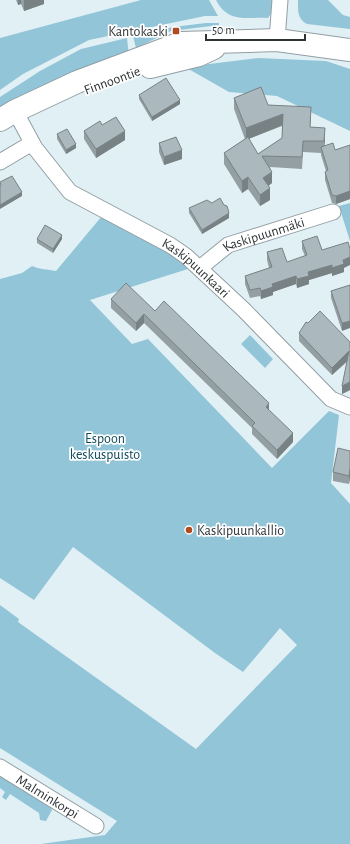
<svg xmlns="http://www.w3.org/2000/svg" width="350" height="844" font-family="'Alegreya Sans',sans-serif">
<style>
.green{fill:#92c5d7}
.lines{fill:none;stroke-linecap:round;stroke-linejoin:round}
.street-casing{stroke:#929fa4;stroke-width:17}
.primary-casing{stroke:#929fa4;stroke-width:24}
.street{stroke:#fff;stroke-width:15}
.primary{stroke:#fff;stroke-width:22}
.wall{fill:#939fa3;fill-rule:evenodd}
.shaded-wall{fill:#788285}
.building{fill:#abb9be;stroke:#788285}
.poi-dot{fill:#b04a1f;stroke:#fff;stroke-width:1.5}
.labels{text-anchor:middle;stroke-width:3.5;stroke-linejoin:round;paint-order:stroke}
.poi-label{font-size:14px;fill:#2e3436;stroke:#fff;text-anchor:end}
.street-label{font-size:14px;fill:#2e3436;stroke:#fff}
.park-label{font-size:14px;fill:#0d4a5a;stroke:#fff}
</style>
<rect width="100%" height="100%" fill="#e1f0f5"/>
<g class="green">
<path d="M141,0H209L218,16H205L89,40L23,74L0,90V38Z"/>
<path d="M216,0H272V12L268,18C244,17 228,23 216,0Z"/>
<path d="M298,0H328L343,15L350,17V29L307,24C297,19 298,10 298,0Z"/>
<path d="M206,23H219V25L171,31L136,48L133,36L173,27Z"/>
<path d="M127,38L129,57L0,115V97L40,71L81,49Z"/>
<path d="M258,58L326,61L350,69V131L277,96L229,92L185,67Z"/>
<path d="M350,203V241L339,206Z"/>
<path d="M102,216L167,250L191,268L90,300L132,344L148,339L272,468L329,411L339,415L331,483L350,504V844H41L105,835L117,821L0,748V605L19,619L18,622L196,749L297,645L280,628L243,672L215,653L73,547L34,600L0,578V279L22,273L32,266C41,270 47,269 56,271Z"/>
<path d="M250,335L273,359L265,368L241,344Z"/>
<path d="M0,776L50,806L52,810L46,821L40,820L39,813L10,794L6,800L2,797L5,792L0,788Z"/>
</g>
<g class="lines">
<g class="street-casing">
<g id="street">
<path d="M277,40L280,0"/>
<path id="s1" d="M15,111L35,148L70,192L170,245L186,256L243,309L331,399L350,407"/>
<path d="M0,162L32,143"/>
<path id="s2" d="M201,267L228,245L333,212"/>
<path id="s3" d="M0,767L96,826"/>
</g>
</g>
<g class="primary-casing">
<g id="primary">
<path d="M150,67L199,55L214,48"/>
<path d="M0,120L15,111L77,82L181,43L277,40L350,50"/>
</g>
</g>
<use href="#street" class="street"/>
<use href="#primary" class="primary"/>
</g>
<g class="wall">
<path d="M16,0H44V4L24,11L21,4L18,5Z"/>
<path d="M139,95L180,104L152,121L139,99Z"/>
<path d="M234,98L268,105L311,119L310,127L325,139L324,146L335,150L350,146V199L336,204L332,203L325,180V172L326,171L321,155V153L303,152L302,169L270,167L272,183L268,186L270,200L260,206L248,189L242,193L224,164V153L245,139L234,109ZM282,126V138L258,154L248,139Z"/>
<path d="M102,125L125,140L96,158L84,139V131Z"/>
<path d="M57,134L76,148L66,154L57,139Z"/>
<path d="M159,143L182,159L164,165L159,152Z"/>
<path d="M189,208L229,218L202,234L189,213Z"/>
<path d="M37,239H62L53,253L37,243Z"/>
<path d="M302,241L322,250L344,268V272L332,276V273L309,280V284L297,288L296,284L275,291L273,292V295L261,299L260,296L250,298L245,284V276L269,268L267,260V252L287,262L305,256L302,249Z"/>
<path d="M350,285L342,331L331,298V291Z"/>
<path d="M111,299L155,311L269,410L293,442L277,459L252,434V428L144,323L136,331L111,308Z"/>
<path d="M308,323L350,342V390L342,394L348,361L332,375L299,341V333Z"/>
<path d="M350,451V477L349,484L333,481V472Z"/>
</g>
<g class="shaded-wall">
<path d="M18,0H21V4L18,5Z"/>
<path d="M24,0H44V4L24,11Z"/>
<path d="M180,100V104L152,121V117Z"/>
<path d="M283,114V125L246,140V128Z"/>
<path d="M325,128V139L324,153V141Z"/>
<path d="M125,131V140L96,158V149Z"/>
<path d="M76,144V148L66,154V150Z"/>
<path d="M182,150V159L164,165V157Z"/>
<path d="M272,172V183L263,190V178Z"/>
<path d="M248,177V189L242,193V181Z"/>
<path d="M270,188V200L260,206V195Z"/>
<path d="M350,191V199L336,204V196Z"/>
<path d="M22,192V196L0,209V205Z"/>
<path d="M229,213V218L202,234V230Z"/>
<path d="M62,235V239L53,253V249Z"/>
<path d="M350,257V265L344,268V272L332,276V268L343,260Z"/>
<path d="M332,265V273L309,280V284L297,288V279L308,272Z"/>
<path d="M296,276V284L273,292V295L261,299V291L272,284Z"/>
<path d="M144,314V323L136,331V323Z"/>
<path d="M350,321V328L342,331V323Z"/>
<path d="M349,351V359L332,375V368Z"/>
<path d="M350,382V390L342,394V386Z"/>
<path d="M269,403V412L266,407Z"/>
<path d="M293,433V442L277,459V450Z"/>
<path d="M350,468V477L349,484V476Z"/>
</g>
<g class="building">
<path d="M166,78L180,100L152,117L139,95Z"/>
<path d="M261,87L268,105L311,107L310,127L325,128L324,141H303L302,157L262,156L272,172L263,178L270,188L260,195L248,177L242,181L224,153L248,137L258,154L282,138L283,114L246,128L234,98Z"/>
<path d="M116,117L125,131L96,149L84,131L100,121L102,125Z"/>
<path d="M67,129L76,144L66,150L57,134Z"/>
<path d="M176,137L182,150L164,157L159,143Z"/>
<path d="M333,143L335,150L350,145V191L336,196L332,195L325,172L328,170L321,147Z"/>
<path d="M12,176L22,192L0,205V186L1,185L0,182Z"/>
<path d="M220,198L224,205L227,206L229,213L202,230L189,208L207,200L212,203Z"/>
<path d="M45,225L62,235L53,249L37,239Z"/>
<path d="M317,236L322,250L348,242L350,249V257L343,260L344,264L332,268V265L308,272L309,276L297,279L296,276L272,284L273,287L261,291L260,288L250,290L245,276L272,267L267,252L282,248L287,262L307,255L302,241Z"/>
<path d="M126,283L155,311L164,301L269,403L266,407L293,433L277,450L252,426L255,423L144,314L136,323L111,299Z"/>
<path d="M350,285V321L342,323L331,291Z"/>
<path d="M320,311L350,342V382L342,386L349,351L332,368L299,333L306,322L308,323Z"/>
<path d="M338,448L350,451V468L349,476L333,472Z"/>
</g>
<g class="poi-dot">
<rect x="172" y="27" width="8" height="8" rx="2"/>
<circle cx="189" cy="530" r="4"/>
</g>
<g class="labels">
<g class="poi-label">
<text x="168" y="36">Kantokaski</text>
<text x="197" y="535" text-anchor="start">Kaskipuunkallio</text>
</g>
<g class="street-label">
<text transform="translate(112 80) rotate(-20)" y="5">Finnoontie</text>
<text dy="5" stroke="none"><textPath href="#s2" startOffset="72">Kaskipuunmäki</textPath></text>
<text dy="5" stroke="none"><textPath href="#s1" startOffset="246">Kaskipuunkaari</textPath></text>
<text dy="5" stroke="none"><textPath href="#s3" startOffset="56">Malminkorpi</textPath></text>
</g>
<g class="park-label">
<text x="105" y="443">Espoon<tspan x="105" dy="16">keskuspuisto</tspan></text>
</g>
</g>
<path d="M206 34v6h99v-6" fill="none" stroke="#2e3436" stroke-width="2"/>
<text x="212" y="34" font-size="12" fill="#2e3436" stroke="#ffffff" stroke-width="3" paint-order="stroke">50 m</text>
</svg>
